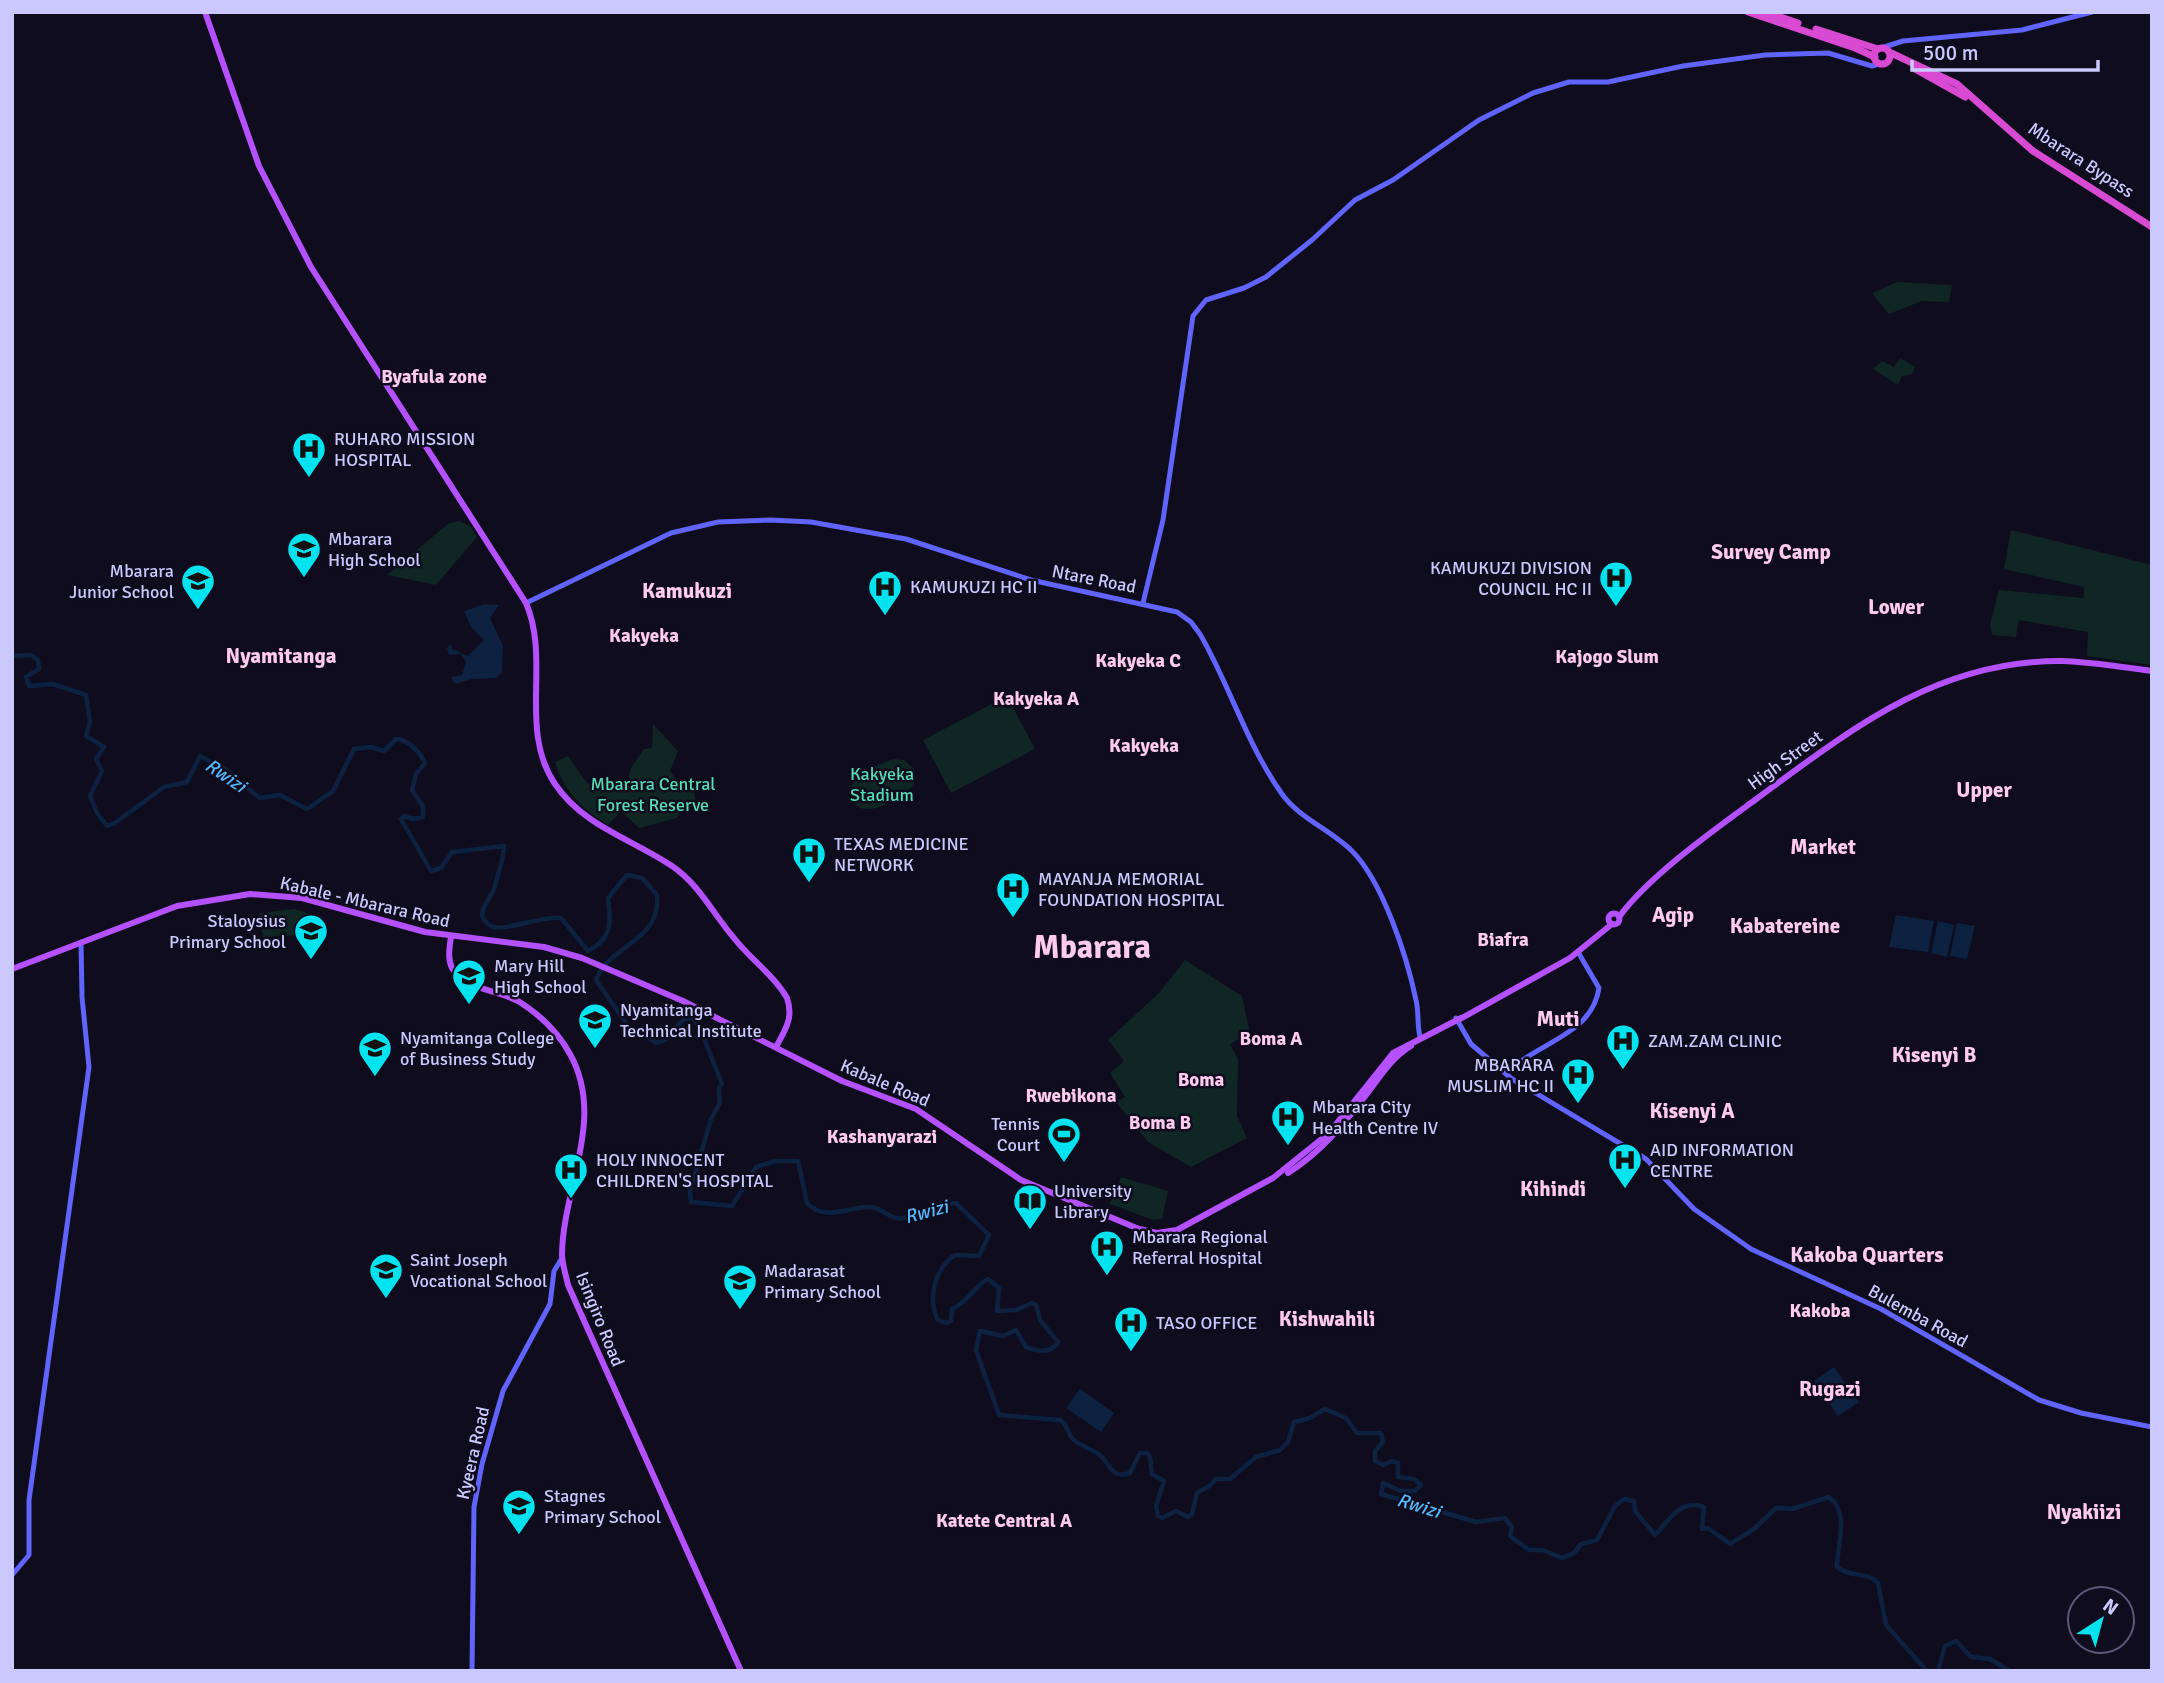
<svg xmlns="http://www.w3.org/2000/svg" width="2164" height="1683" font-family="Signika,sans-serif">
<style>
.green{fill:#0f2624}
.water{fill:#0c2240}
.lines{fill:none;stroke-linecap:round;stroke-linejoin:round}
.river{stroke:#0c2240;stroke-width:4.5}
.secondary{stroke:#6064fd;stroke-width:5}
.primary{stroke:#b450fd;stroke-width:6}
.trunk{stroke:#d84ad2;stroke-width:7}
.labels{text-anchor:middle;stroke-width:5;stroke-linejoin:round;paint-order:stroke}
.street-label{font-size:18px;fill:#cbc8fe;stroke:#0e0c1d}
.poi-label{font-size:18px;fill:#cbc8fe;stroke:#0e0c1d;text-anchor:start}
.park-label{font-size:18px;fill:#56dcb4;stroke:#0e0c1d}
.neighbourhood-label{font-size:19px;font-weight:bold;fill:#fecaee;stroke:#0e0c1d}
.water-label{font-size:19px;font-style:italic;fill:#57b8fd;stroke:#0e0c1d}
.quarter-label{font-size:21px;font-weight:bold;fill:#fecaee;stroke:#0e0c1d}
.town-label{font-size:32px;font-weight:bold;fill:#fecaee;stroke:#0e0c1d}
</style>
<rect width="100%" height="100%" fill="#0e0c1d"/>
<g class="green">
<path d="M1897,282L1952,285L1949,302L1922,301L1889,314L1872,293Z"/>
<path d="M1900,358L1915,367L1912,374L1902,376L1898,385L1873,369L1882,361L1894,367Z"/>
<path d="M460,521L471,527L477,537L436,585L387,575L449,523Z"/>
<path d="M2011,530L2152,565V665L2087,656L2088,632L2019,620L2016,637L1992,635L1990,625L1999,590L2084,598V587L2004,569Z"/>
<path d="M1007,696L1035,749L951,793L923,740Z"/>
<path d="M653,724L678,751L670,771L682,787L692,784L696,803L692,802L682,807L677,818L639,828L621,811L608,825C582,809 564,791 555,762L568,756L587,783L624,792L631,768L644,749L652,748Z"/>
<path d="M893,759L904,760L914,769C914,773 915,777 915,780C912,795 874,814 861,808C856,806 852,801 849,796C851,773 873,768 893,759Z"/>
<path d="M295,909L320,917L308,935L263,937L259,913Z"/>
<path d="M1185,960L1242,996L1250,1033L1230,1044L1238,1059L1237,1116L1247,1138L1191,1167L1148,1142L1116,1102L1125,1097L1110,1073L1124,1061L1108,1040L1160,992Z"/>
<path d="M1121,1177L1168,1191L1162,1219L1153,1220L1110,1204Z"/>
</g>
<g class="water">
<path d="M484,604L499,605L490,618L503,646L502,672L496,678L472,679L455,684L451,677L462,675L466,662L461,654L449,655L447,648L451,644L452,649L468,656L484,640L471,627L464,611Z"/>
<path d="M1896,915L1934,921L1928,952L1889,947Z"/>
<path d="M1938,921L1954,925L1947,957L1931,953Z"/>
<path d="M1957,923L1975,926L1967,959L1950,956Z"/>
<path d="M1834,1367L1859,1402L1838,1416L1814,1381Z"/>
<path d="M1080,1389L1114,1413L1101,1432L1066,1408Z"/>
</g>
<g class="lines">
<g class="river">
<path d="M12,656L31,655L38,660L39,669L26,677L29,686L53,684L86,695L90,722L86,736L104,747L96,759L102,771L90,796L97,813L107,826L115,823L164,787L187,782L200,756L226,770L260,798L280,795L307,809L333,791L354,749L371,747L384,751L396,739C408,739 421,753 425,763L416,774L412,790L423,806V817L413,819L404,816L401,819L431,871L441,868L452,852L504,846C504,858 497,877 494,889C489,902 472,915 491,926C502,933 543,915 561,918L588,951C613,938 611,922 608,898L627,875L642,878L657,895C661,943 610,943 596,980L628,1026L657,1043L665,1040L684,1019L692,1018L700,1028L722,1084L719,1088L720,1103L711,1119L690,1190L691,1202L732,1206L756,1167L775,1161H798L807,1203C825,1222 848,1207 869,1207C882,1206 889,1221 904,1218C919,1216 946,1202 956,1203L989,1235L979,1256L955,1255C935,1268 927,1299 938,1320L946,1323L951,1321L952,1309C968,1302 978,1283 988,1279L999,1288L997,1311L1016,1310L1032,1303L1036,1305L1040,1320L1058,1342C1051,1354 1038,1352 1026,1347L1016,1330L1003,1336L980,1331L976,1350L999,1415L1060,1420C1068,1425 1067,1432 1072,1438C1080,1447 1092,1448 1101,1456C1112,1466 1111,1479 1130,1473L1140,1453H1147L1150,1457L1152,1474L1164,1481L1156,1506L1158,1516L1162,1518L1176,1511L1188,1517L1192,1514L1197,1493L1211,1485L1216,1479H1230L1256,1457L1280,1450L1288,1442L1294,1422L1310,1418L1325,1409L1346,1418L1357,1433H1381L1383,1442L1375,1451V1461L1383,1465L1392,1461L1398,1463V1477L1414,1479L1421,1485L1415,1491H1401L1383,1483L1381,1494L1476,1522L1505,1518L1512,1527L1510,1536L1529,1550H1543L1562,1558L1574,1553L1581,1544L1597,1540L1615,1506L1624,1499L1634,1501L1635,1511L1655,1535C1670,1520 1680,1498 1704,1507L1702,1529L1708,1528L1730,1544L1754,1529L1776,1508L1792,1509L1829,1497C1850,1511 1837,1546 1837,1567C1850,1578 1867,1571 1878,1583L1886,1625L1927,1671"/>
<path d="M1938,1671L1945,1646L1956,1641L1971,1657L1990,1659L2010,1671"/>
</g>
<g class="secondary">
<path d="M1881,48L1903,41L2022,30L2092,12"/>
<path d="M526,603L671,533L718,522L771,520L811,522L906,539L1031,580L1177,612L1191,622L1200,634C1230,686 1247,745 1282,794C1299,818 1331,830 1352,851C1383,882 1407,957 1416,1000C1419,1012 1417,1025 1420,1037"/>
<path d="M1143,603L1163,520L1193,316L1206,300L1244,288L1266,277L1312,240L1355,200L1393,180L1479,120L1533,93L1569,82H1608L1683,66L1765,55L1828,53L1872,66L1883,63"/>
<path d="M1456,1018L1471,1044L1512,1079L1646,1159L1694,1209L1751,1249L1881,1309L2039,1400L2081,1413L2152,1427"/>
<path d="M1506,1074C1536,1042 1592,1036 1599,988L1578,952"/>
<path d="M12,1575L29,1555V1500L89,1067L82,997L81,942"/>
<path d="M472,1671L474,1507L482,1464L503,1391L550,1304L554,1271L562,1258"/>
</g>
<g class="primary">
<path d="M205,12L259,166L311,267L526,603C551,661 518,729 555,784C583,826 632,839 672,866C700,885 713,914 734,938C750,959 774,975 787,998C794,1018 785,1030 776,1047"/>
<circle cx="1614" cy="919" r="5.5"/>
<path d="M1619,917C1649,876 1714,830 1755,800C1850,730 1937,660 2062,661C2092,662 2122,667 2152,671"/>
<path d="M451,936C450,946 447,958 452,968C463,989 498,990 518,1001C539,1014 558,1032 570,1054C606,1119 563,1187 562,1254C562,1264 566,1275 568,1285L741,1671"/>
<path d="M12,969L177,906L250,894L302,898L425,932L544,947L582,958L683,1001L842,1081L916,1109L1021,1180L1139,1229L1157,1233L1177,1230L1273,1178L1329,1133L1393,1053L1461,1018"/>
<path d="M1460,1019L1570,958L1612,924"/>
<path d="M1288,1173C1321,1152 1343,1125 1366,1095C1380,1077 1391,1058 1411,1046"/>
</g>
<g class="trunk">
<path d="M1748,12L1855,48L1875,57"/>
<path d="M1766,12L1798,23"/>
<path d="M1816,29L1878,49"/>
<circle cx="1882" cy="56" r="8"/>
<path d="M1889,52L1957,84L2033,151L2152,227"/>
<path d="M1915,69L1965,97"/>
</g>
</g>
<defs>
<g id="hospital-pin" transform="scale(1.75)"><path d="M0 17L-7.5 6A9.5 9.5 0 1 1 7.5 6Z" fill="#03e3ef" stroke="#0e0c1d"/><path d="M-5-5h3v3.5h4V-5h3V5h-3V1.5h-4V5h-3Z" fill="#111"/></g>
<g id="school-pin" transform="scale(1.75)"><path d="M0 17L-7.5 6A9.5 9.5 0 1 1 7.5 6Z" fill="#03e3ef" stroke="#0e0c1d"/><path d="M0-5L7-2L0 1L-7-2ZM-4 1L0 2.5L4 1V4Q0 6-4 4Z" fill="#111"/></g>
<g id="stadium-pin" transform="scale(1.75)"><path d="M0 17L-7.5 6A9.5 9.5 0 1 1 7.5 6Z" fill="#03e3ef" stroke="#0e0c1d"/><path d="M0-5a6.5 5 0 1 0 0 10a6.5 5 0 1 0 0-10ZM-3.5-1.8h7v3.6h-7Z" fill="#111"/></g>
<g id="library-pin" transform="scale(1.75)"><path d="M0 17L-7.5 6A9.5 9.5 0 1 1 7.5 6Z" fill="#03e3ef" stroke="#0e0c1d"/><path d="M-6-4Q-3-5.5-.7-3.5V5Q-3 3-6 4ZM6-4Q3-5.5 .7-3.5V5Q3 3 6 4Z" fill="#111"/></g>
</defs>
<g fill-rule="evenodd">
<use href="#hospital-pin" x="309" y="449"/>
<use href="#school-pin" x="304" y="549"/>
<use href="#hospital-pin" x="1616" y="578"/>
<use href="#school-pin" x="198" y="581"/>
<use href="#hospital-pin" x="885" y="587"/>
<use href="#hospital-pin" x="809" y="854"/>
<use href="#hospital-pin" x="1013" y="889"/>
<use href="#school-pin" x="311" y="931"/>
<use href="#school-pin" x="469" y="976"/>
<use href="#school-pin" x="595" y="1020"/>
<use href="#hospital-pin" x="1623" y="1041"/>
<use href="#school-pin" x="375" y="1048"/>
<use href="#hospital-pin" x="1578" y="1075"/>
<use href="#hospital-pin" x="1288" y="1117"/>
<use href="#stadium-pin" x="1064" y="1134"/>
<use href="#hospital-pin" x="1625" y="1160"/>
<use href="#hospital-pin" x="571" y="1170"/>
<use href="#library-pin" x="1030" y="1201"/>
<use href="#hospital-pin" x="1107" y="1247"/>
<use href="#school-pin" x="386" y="1270"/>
<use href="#school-pin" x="740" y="1281"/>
<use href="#hospital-pin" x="1131" y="1323"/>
<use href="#school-pin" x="519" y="1506"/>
</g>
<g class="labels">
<g class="street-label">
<text transform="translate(2081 160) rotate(33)" y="6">Mbarara Bypass</text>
<text transform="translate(1094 579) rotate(11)" y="6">Ntare Road</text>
<text transform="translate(1785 760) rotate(-36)" y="6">High Street</text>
<text transform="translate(365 902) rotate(13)" y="6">Kabale - Mbarara Road</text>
<text transform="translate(885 1083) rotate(23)" y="6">Kabale Road</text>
<text transform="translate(1918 1316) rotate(29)" y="6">Bulemba Road</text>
<text transform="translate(600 1319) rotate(68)" y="6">Isingiro Road</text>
<text transform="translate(473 1453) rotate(-77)" y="6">Kyeera Road</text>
</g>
<g class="poi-label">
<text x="334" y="445">RUHARO MISSION<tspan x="334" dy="21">HOSPITAL</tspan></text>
<text x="328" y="545">Mbarara<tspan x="328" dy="21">High School</tspan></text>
<text x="1592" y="574" text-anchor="end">KAMUKUZI DIVISION<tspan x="1592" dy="21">COUNCIL HC II</tspan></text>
<text x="174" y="577" text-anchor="end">Mbarara<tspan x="174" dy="21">Junior School</tspan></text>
<text x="910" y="593">KAMUKUZI HC II</text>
<text x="834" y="850">TEXAS MEDICINE<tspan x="834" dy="21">NETWORK</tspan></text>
<text x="1038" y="885">MAYANJA MEMORIAL<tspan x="1038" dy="21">FOUNDATION HOSPITAL</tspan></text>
<text x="286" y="927" text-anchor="end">Staloysius<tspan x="286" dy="21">Primary School</tspan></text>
<text x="494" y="972">Mary Hill<tspan x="494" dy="21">High School</tspan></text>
<text x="620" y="1016">Nyamitanga<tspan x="620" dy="21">Technical Institute</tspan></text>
<text x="400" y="1044">Nyamitanga College<tspan x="400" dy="21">of Business Study</tspan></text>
<text x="1648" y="1047">ZAM.ZAM CLINIC</text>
<text x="1554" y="1071" text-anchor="end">MBARARA<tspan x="1554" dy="21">MUSLIM HC II</tspan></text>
<text x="1312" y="1113">Mbarara City<tspan x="1312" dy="21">Health Centre IV</tspan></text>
<text x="1040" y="1130" text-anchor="end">Tennis<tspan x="1040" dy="21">Court</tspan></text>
<text x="1650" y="1156">AID INFORMATION<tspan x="1650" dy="21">CENTRE</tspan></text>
<text x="596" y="1166">HOLY INNOCENT<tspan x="596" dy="21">CHILDREN'S HOSPITAL</tspan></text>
<text x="1054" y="1197">University<tspan x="1054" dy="21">Library</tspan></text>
<text x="1132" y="1243">Mbarara Regional<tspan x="1132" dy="21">Referral Hospital</tspan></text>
<text x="410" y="1266">Saint Joseph<tspan x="410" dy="21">Vocational School</tspan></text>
<text x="764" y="1277">Madarasat<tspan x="764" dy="21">Primary School</tspan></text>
<text x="1156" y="1329">TASO OFFICE</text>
<text x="544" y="1502">Stagnes<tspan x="544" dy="21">Primary School</tspan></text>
</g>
<g class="park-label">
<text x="882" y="780">Kakyeka<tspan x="882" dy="21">Stadium</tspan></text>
<text x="653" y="790">Mbarara Central<tspan x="653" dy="21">Forest Reserve</tspan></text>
</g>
<g class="neighbourhood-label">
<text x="434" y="383">Byafula zone</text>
<text x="644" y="642">Kakyeka</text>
<text x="1607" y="663">Kajogo Slum</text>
<text x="1138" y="667">Kakyeka C</text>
<text x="1036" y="705">Kakyeka A</text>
<text x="1144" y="752">Kakyeka</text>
<text x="1503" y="946">Biafra</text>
<text x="1271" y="1045">Boma A</text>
<text x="1201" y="1086">Boma</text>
<text x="1071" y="1102">Rwebikona</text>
<text x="1160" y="1129">Boma B</text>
<text x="882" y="1143">Kashanyarazi</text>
<text x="1820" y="1317">Kakoba</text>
<text x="1004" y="1527">Katete Central A</text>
</g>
<g class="water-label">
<text transform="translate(226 775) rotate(34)" y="7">Rwizi</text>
<text transform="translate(926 1211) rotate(-15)" y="7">Rwizi</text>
<text transform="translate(1419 1505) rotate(17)" y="7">Rwizi</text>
</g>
<g class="quarter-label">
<text x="1771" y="559">Survey Camp</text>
<text x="687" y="598">Kamukuzi</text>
<text x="1896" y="614">Lower</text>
<text x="281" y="663">Nyamitanga</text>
<text x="1984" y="797">Upper</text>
<text x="1823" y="854">Market</text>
<text x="1673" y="922">Agip</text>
<text x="1785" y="933">Kabatereine</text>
<text x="1558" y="1026">Muti</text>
<text x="1934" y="1062">Kisenyi B</text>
<text x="1692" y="1118">Kisenyi A</text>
<text x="1553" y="1196">Kihindi</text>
<text x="1867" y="1262">Kakoba Quarters</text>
<text x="1327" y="1326">Kishwahili</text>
<text x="1830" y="1396">Rugazi</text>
<text x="2084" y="1519">Nyakiizi</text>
</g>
<g class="town-label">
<text x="1092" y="958">Mbarara</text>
</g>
</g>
<rect width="2164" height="1683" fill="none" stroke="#cbc8fe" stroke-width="28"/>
<g transform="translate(2101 1620) rotate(36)"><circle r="33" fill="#0e0c1d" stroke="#5a5777" stroke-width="2"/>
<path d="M0-5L12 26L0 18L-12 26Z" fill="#03e3ef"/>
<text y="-10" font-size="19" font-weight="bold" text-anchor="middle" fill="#cbc8fe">N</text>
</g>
<path d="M1912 60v10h186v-10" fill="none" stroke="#cbc8fe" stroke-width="3.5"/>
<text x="1923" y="60" font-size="21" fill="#cbc8fe" stroke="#0e0c1d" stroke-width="5" paint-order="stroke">500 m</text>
</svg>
